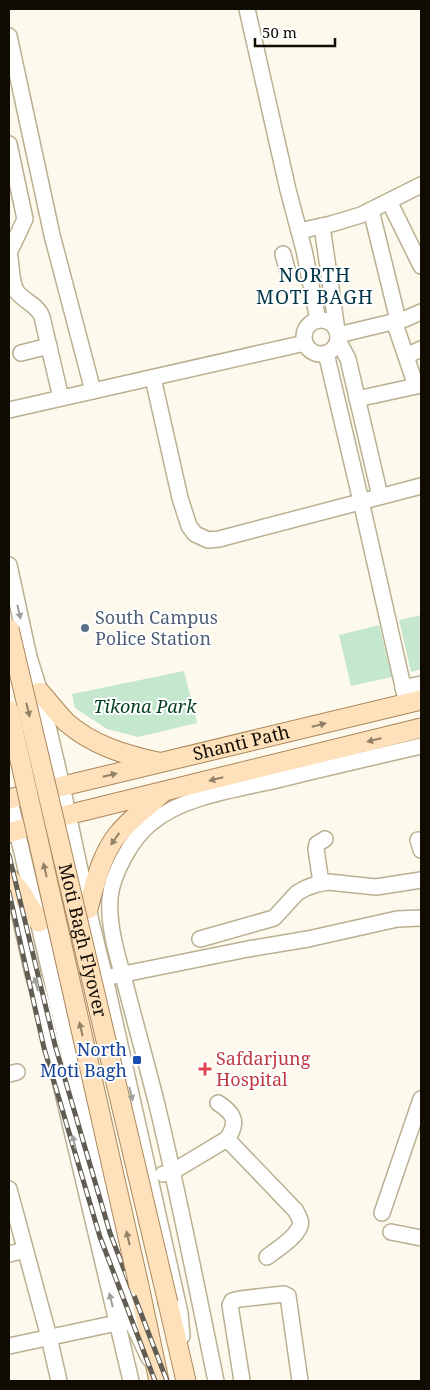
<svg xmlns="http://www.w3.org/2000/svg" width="430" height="1390" font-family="'Noto Serif',serif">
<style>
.green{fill:#c5e7ce}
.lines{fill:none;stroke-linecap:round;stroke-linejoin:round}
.minor-casing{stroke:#bab091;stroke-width:18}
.major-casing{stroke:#aa885c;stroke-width:21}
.minor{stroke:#fff;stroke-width:15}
.major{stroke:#fee0ba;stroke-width:19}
.rail-casing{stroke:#615d52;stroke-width:5}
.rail{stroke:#fff;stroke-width:3;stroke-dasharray:9;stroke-linecap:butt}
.major-bridge-casing{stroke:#aa885c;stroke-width:21;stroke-linecap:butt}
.major-bridge{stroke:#fee0ba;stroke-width:19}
.oneway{fill:#9f9e9a}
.oneway2{fill:#938168}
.service-dot{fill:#5c6f8a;stroke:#fff;stroke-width:2}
.transit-dot{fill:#1a4fb4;stroke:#fff;stroke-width:2}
.health-dot{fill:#e0444e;stroke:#fff;stroke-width:2}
.labels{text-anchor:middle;stroke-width:4;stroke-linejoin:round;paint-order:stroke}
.service-label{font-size:18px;fill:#4e5e75;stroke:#fff;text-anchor:start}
.park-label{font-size:18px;font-style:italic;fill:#023e1f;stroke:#fff}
.street-label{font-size:18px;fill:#100c03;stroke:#fff}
.transit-label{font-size:18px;fill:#164399;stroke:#fff;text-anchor:end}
.health-label{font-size:18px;fill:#be3a42;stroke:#fff;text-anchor:start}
.neighbourhood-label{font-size:19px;letter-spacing:1px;fill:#013547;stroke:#fff}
</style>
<rect width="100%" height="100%" fill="#fdf9ec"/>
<g class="green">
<path d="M421,615V669L411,672L399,620Z"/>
<path d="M379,625L392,677L351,686L339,635Z"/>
<path d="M184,671L197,723L138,737L107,729L75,708L72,694Z"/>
</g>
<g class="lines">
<g class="minor-casing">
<g id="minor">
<path d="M247,9L288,190L304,250L318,320"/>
<path d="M9,36L52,235L93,391"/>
<path d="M9,144L25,219L9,253"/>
<path d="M389,201L421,266"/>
<path d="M371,210L398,320"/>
<path d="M322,226L337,330"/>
<path d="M299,231L331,224L361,215L421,185"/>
<path d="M9,253C12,263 10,282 17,292C25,302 38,305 42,317L61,398"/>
<path d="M283,254L287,269"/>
<circle cx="321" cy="337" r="17"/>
<path d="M394,321L416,386"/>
<path d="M338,335L405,319L421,312"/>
<path d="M338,340L348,359L380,496"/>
<path d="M21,353L49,346"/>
<path d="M326,353L361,501L407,704"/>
<path d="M406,356L421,349"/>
<path d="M153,378L180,498L189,526L195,534L208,540L219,539L421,486"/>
<path d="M357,399L421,385"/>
<path d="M9,410L305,343"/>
<path d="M9,565L29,657L40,692L62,786L91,921L105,978L180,1313L182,1336"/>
<path d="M403,688L421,684"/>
<path d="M9,797L132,1322L149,1358"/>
<path d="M418,840L421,850"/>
<path d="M321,883L316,849L317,844L325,839"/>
<path d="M13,885L33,974L41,1000L131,1381"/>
<path d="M200,939L274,918L297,893L306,888L317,884L328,882L376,887L421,880"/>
<path d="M114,976L248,949L308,939L397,919L421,918"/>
<path d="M9,1074L17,1072"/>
<path d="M227,1139L296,1211C298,1216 302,1221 300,1226C295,1239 277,1249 267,1257"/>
<path d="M163,1174L172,1172L227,1139C239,1122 234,1113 218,1103"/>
<path d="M9,1189L49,1337L59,1381"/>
<path d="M382,1213L421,1099"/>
<path d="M391,1232L421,1238"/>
<path d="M9,1254L25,1250"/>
<path d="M9,1346L112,1324L127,1322"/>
<path d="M216,1381C197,1289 179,1196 157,1105C147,1065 136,1026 126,987C118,958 108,928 110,898C112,874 132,838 151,823C183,796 238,789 277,780C325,768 373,757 421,746"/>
<path d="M242,1381L230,1305L232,1301L240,1299L284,1294L288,1296L300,1381"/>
</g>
</g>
<g class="major-casing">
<g id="major">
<path d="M40,692C49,702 57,713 66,722C92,745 125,755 158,762"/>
<path id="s1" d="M9,799L421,700"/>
<path d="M9,833L67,815L421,728"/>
<path d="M9,878L21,892L39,922"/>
<path d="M88,909C95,883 101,855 118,834C130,819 147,807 161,794"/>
<path d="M139,1286L159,1381"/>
<path d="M168,1303L186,1381"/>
</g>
</g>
<use href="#minor" class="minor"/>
<use href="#major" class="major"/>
<g class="rail-casing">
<g id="rail">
<path d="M9,855L55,1045L110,1233L167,1381"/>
<path d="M9,892L44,1048L100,1237L155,1381"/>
</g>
</g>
<use href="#rail" class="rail"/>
<g class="major-bridge-casing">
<g id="major-bridge">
<path id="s2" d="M9,629L168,1303"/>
<path d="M9,711L139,1286"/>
</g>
</g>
<use href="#major-bridge" class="major-bridge"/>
</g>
<defs><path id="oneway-solid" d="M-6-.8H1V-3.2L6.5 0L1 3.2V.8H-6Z" transform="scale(1.25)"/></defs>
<g class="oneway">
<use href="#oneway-solid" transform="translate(19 612) rotate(77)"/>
<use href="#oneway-solid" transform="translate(36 984) rotate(-107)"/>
<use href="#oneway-solid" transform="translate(131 1094) rotate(77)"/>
<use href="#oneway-solid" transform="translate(74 1142) rotate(-103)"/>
<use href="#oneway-solid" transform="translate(111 1300) rotate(-104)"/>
</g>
<g class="oneway2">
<use href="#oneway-solid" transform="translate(28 710) rotate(77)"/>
<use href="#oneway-solid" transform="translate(319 725) rotate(-14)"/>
<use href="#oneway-solid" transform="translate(374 740) rotate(166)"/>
<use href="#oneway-solid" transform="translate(110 775) rotate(-13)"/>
<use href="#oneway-solid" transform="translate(216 779) rotate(166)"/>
<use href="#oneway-solid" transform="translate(115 839) rotate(125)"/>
<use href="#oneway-solid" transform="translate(45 870) rotate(-103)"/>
<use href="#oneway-solid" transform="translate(81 1029) rotate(-103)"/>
<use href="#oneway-solid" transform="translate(128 1238) rotate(-103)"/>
</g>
<circle class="service-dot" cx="85" cy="628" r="5"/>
<rect class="transit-dot" x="132" y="1055" width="10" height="10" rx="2.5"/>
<path class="health-dot" d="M202.5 1061.5h5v5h5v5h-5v5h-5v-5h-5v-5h5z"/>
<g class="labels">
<g class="service-label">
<text x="95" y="624">South Campus<tspan x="95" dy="21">Police Station</tspan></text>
</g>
<g class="park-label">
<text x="145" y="713">Tikona Park</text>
</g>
<g class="street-label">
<text dy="6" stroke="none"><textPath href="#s1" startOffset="239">Shanti Path</textPath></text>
<text dy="6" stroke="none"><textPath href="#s2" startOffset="320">Moti Bagh Flyover</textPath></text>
</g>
<g class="transit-label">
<text x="127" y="1056">North<tspan x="127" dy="21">Moti Bagh</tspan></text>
</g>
<g class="health-label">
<text x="216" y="1065">Safdarjung<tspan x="216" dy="21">Hospital</tspan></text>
</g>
<g class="neighbourhood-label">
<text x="315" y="282">NORTH<tspan x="315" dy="22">MOTI BAGH</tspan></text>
</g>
</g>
<rect width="430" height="1390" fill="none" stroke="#100c03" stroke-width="20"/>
<path d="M255 38v8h80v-8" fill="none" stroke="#100c03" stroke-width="2.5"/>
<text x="262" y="38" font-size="15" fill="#100c03" stroke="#ffffff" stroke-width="4" paint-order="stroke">50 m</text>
</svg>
